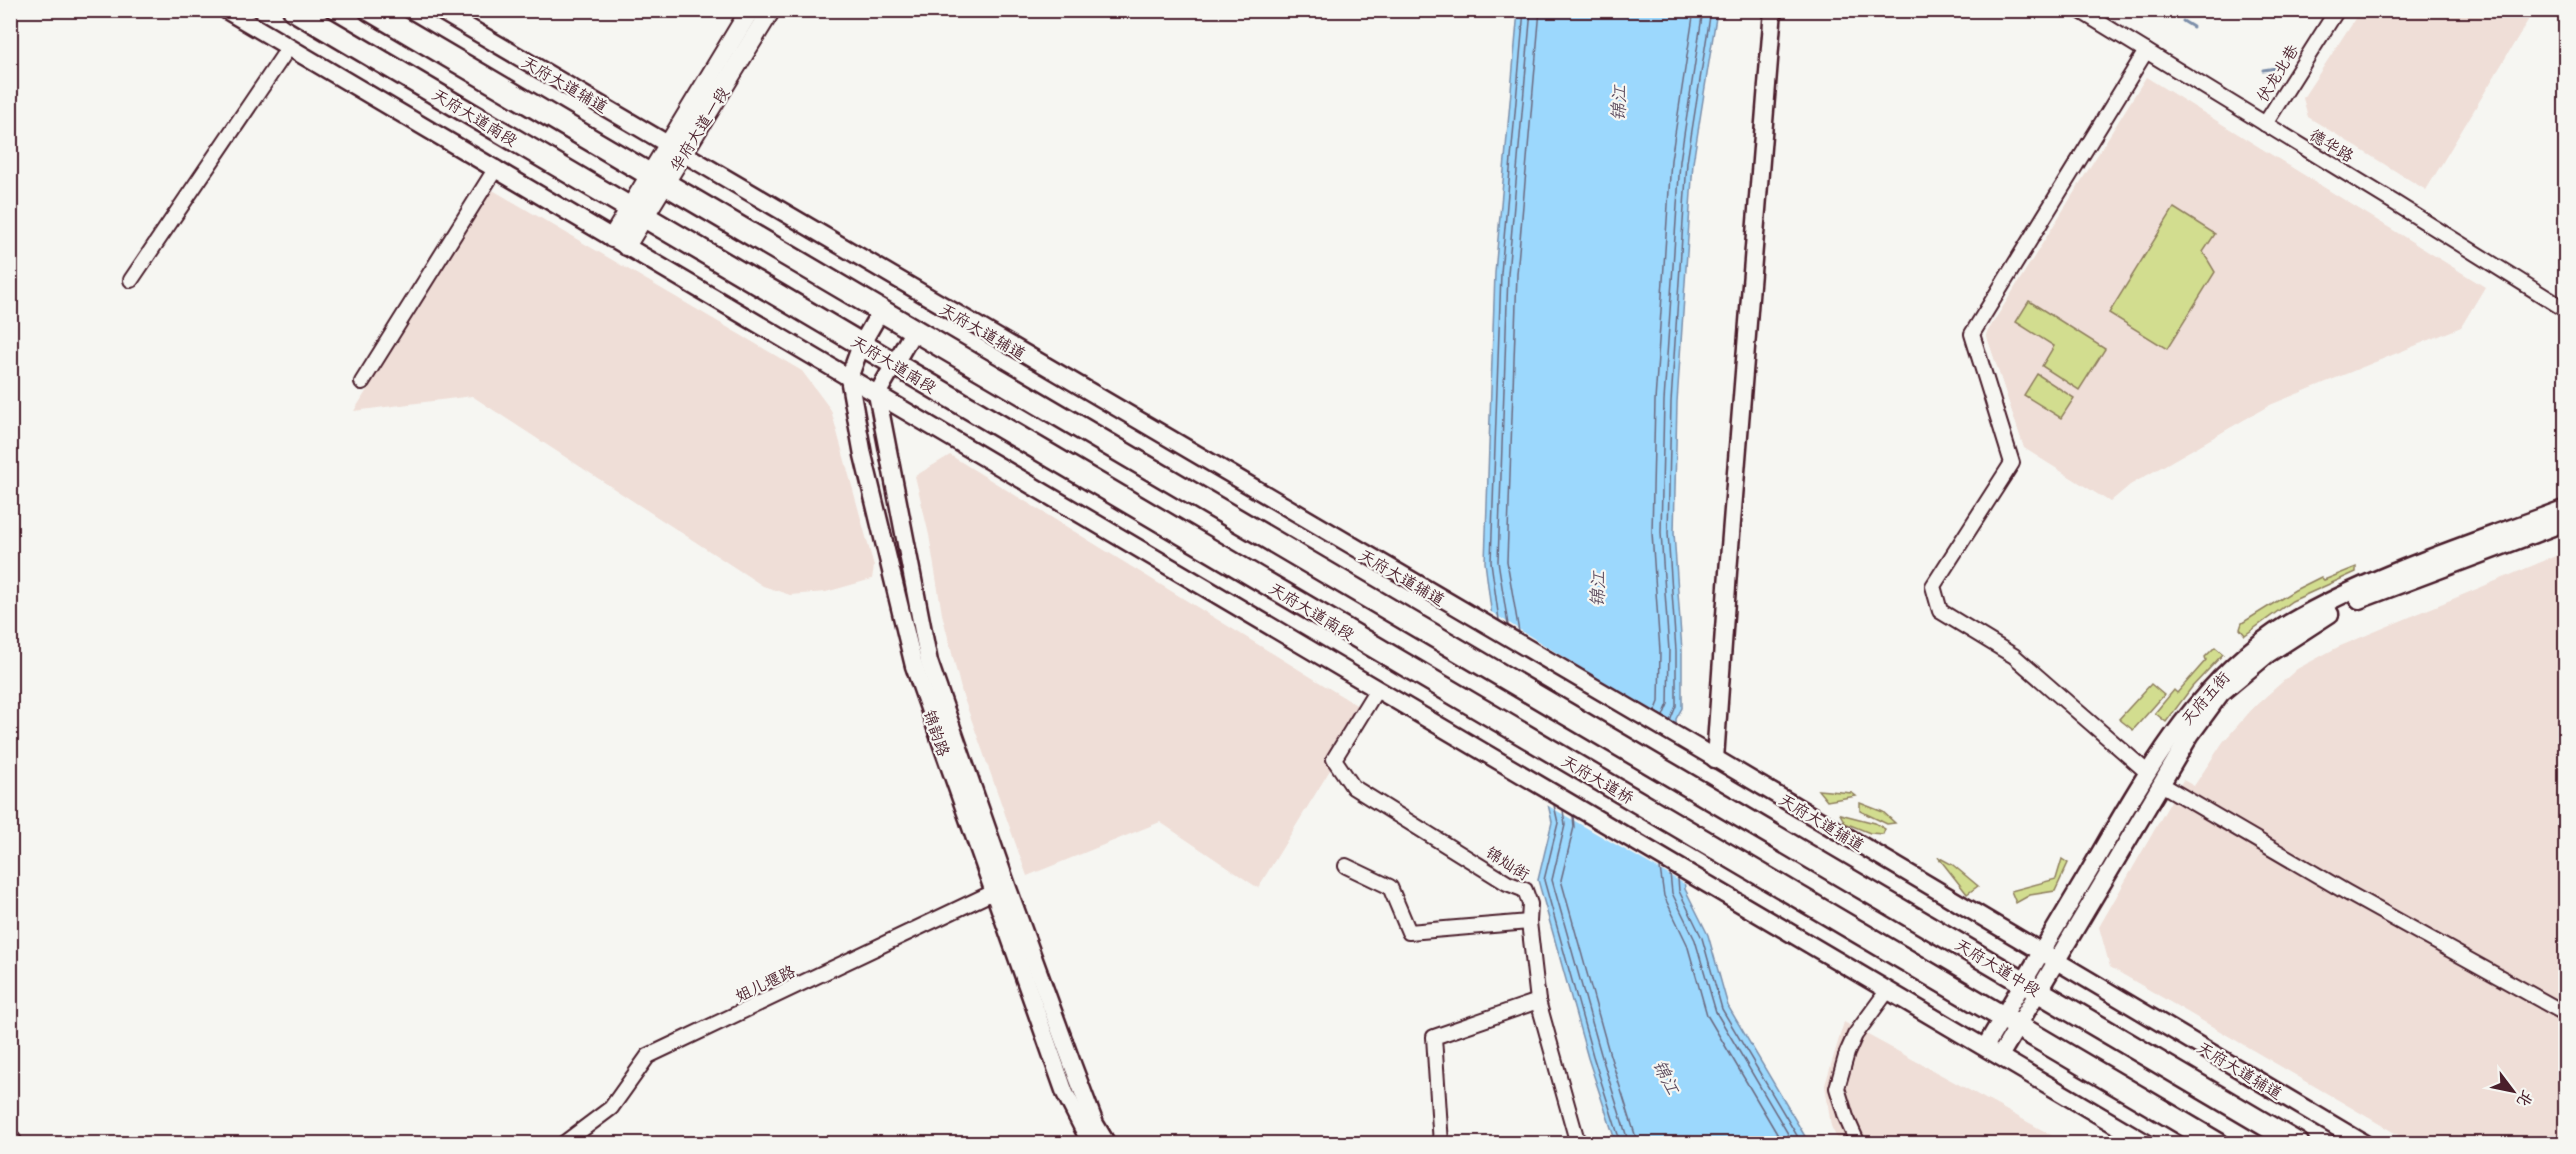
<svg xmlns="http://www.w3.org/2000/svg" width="2576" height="1154" font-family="'Architects Daughter','LXGW WenKai TC',sans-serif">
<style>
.built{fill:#efded7}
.green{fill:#d2dd8f;stroke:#8e7e5d;stroke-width:1.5}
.water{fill:#9cd8fd;stroke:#7b8ea9;stroke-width:1.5}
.pier{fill:#f6f6f2}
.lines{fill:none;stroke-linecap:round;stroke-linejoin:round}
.shore{stroke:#6b697f;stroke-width:1.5}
.stream{stroke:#7b8ea9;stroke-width:3}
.minor-casing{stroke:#4a1f2b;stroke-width:18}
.tertiary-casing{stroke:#4a1f2b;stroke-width:21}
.secondary-casing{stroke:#4a1f2b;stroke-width:22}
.primary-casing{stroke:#4a1f2b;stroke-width:26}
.minor{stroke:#f6f6f2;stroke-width:14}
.tertiary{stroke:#f6f6f2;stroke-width:16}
.secondary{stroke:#f6f6f2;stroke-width:18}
.primary{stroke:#f6f6f2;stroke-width:21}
.labels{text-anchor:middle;stroke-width:4.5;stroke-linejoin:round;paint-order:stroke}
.street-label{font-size:16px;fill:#4a1f2b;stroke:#f6f6f2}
.water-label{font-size:18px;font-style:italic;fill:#5e4d60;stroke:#f6f6f2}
</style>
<rect width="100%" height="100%" fill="#f6f6f2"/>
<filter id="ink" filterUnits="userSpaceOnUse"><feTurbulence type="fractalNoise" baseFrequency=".0167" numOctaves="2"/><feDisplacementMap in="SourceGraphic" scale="12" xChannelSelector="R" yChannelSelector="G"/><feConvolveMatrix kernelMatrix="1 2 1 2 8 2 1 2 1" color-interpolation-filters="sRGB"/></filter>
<g filter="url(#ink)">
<g class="built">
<path d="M2520,10L2530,17L2426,190L2308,117L2303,98L2360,11Z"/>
<path d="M2146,77L2485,287L2461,327L2270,405L2130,485L2110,502L2024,448L1986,334Z"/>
<path d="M491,189L802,371L831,410L874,566L872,579L826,592L790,595L763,586L472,396L354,411Z"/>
<path d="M950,455L1366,711L1258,888L1160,822L1027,876L962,693L942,614L929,535L915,476Z"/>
<path d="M2565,552V1143H2412L2110,967L2099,927L2183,780L2194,786L2223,742L2254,707L2297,669L2338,647Z"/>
<path d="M1844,1022L2066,1143H1839L1831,1126L1825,1085Z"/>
</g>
<g class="green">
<path d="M2174,208L2215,234L2203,252L2215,272L2167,349L2109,313Z"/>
<path d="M2029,301L2105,349L2079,390L2042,366L2054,346L2016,322Z"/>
<path d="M2037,374L2074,398L2061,418L2024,395Z"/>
<path d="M2356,567V572L2292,601L2245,635L2240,629L2242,623L2295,590L2321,577L2324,580Z"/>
<path d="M2215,647L2223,654L2192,687L2166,722L2155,713L2174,690L2177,693L2206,660L2205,657Z"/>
<path d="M2151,684L2164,695L2133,730L2119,719Z"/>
<path d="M1818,790L1852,793L1856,796L1827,801Z"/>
<path d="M1860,803L1883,812L1895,823L1887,824L1860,811Z"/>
<path d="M1840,814L1875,823L1885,829L1883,834L1870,833L1845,823Z"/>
<path d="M1938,857L1953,865L1978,886L1967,894Z"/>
<path d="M2062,859L2068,863L2055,891L2030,895L2016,903L2011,891L2056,879Z"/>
</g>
<path class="water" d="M1518,11H1717L1693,163L1677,402L1674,533L1682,651V708L1676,719L1677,801L1685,889L1708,935L1728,1006L1809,1143H1616L1588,1058L1538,880L1552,822L1528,714L1493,625L1485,562L1495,273Z"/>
<path class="pier" d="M1488,610L1679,729L1680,801L1688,886L1545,804L1525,715L1501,659Z"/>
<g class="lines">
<g class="shore">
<path d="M1499,620L1491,562L1501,273L1524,10"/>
<path d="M1508,625L1498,561L1508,274L1531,10"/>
<path d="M1519,632L1507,561L1517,274L1540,10"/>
<path d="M1655,712L1659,702L1660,651L1652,533L1655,401L1671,160L1694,10"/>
<path d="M1663,716L1668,704L1669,651L1661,533L1664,401L1680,161L1703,10"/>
<path d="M1670,721L1676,706V651L1668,533L1671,402L1687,162L1711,10"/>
<path d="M1554,805L1558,823L1544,880L1593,1056L1621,1144"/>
<path d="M1563,810L1565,825L1552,880L1601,1054L1629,1144"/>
<path d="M1573,816L1574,827L1561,880L1609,1052L1638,1144"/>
<path d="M1660,868L1664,896L1687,944L1707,1015L1783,1144"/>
<path d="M1670,873L1672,893L1695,940L1716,1012L1794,1144"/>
<path d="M1678,878L1679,891L1702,938L1722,1009L1802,1144"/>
</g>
<g class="stream">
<path d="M2183,21L2193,27"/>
<path d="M2263,70L2276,68L2281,63"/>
</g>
<g class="minor-casing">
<g id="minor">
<path d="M2079,10L2395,203L2566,310"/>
<path d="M2146,51L1972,334L2012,463L1933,586L1940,611L2014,656L2147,772"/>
<path d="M2265,124L2337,10"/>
<path d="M131,280L289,47"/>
<path d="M362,382L496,168"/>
<path d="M1377,689L1334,759L1353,787L1507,883L1525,890L1530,904L1529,922L1538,1001L1578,1144"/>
<path d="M2161,784L2346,892L2566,1014"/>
<path d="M1346,866L1390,887L1409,932L1529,922"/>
<path d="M10,1135L16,1144"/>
<path d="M563,1144L611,1108L648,1056L1002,888"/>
<path d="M1441,1144L1434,1037L1538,1001"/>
<path d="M1858,1144L1846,1117L1837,1088L1847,1053L1855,1035L1888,990"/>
</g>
</g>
<g class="tertiary-casing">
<g id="tertiary">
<path d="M226,10L2148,1144"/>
<path d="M439,10L1696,747L2365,1144"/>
<path d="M880,312L861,345L849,378L863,455L914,666L1065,1093L1091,1144"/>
<path d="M913,332L877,394L929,662L1007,886L1073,1066L1095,1124L1107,1144"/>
<path d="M2359,600L2566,522"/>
<path d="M1715,759L1728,572L1773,10"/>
<path d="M1985,1047C2019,990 2053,933 2087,875C2141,783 2194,680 2289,623C2375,573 2473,543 2566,508"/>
<path d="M2000,1056L2191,734L2221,693L2268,654L2330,614"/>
</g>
</g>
<g class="secondary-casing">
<g id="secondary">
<path d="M612,238L750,10"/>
<path d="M626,246L771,10"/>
</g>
</g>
<g class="primary-casing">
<g id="primary">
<path d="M294,10L2218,1144"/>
<path d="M370,10L2298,1144"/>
</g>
</g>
<use href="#minor" class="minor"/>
<use href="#tertiary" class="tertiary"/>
<use href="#secondary" class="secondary"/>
<use href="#primary" class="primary"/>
</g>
</g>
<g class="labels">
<g class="street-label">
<text transform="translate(2277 73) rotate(-58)" y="6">伏龙北巷</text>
<text transform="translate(565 84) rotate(30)" y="6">天府大道辅道</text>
<text transform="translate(475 117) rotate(31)" y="6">天府大道南段</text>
<text transform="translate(699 129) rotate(-58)" y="6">华府大道一段</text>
<text transform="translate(2332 145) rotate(31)" y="6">德华路</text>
<text transform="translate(983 331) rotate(30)" y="6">天府大道辅道</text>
<text transform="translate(894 364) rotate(31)" y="6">天府大道南段</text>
<text transform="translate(1402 577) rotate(30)" y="6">天府大道辅道</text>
<text transform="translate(1312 611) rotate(31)" y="6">天府大道南段</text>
<text transform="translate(2205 698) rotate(-49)" y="6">天府五街</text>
<text transform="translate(937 733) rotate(71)" y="6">锦韵路</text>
<text transform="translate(1598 779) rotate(30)" y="6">天府大道桥</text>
<text transform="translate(1822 822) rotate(31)" y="6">天府大道辅道</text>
<text transform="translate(1508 863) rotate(32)" y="6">锦灿街</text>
<text transform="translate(1998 967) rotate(31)" y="6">天府大道中段</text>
<text transform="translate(765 983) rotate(-25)" y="6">姐儿堰路</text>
<text transform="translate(2240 1070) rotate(31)" y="6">天府大道辅道</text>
</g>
<g class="water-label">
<text transform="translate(1619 103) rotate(-88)" y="6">锦江</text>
<text transform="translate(1598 589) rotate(-88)" y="6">锦江</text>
<text transform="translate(1666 1077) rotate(63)" y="6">锦江</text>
</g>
</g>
<rect width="2576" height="1154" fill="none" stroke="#f6f6f2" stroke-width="36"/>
<rect x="18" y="18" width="2540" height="1118" fill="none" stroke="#4a1f2b" stroke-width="2" filter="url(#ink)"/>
<g transform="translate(2513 1091) rotate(122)" stroke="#f6f6f2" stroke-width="4.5" paint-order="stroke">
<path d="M0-4.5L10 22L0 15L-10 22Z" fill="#4a1f2b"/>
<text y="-9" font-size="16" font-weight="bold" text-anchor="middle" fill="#4a1f2b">北</text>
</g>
</svg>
